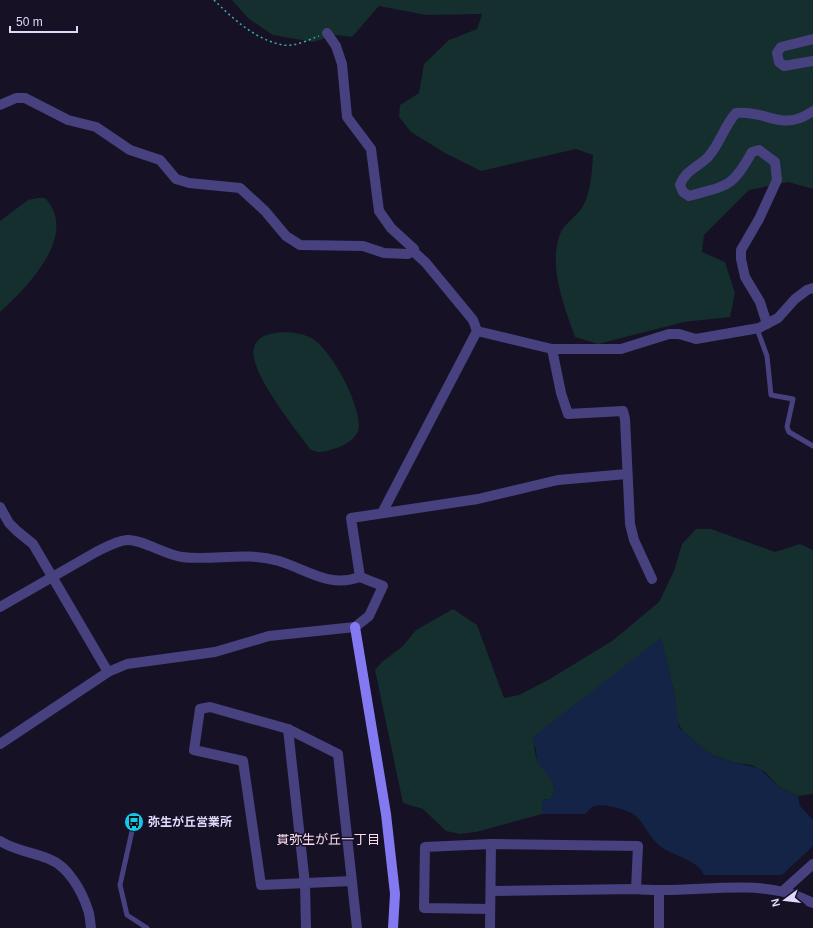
<svg xmlns="http://www.w3.org/2000/svg" width="813" height="928" font-family="Arial,'Noto Sans JP',sans-serif">
<style>
.green{fill:#152e2e}
.water{fill:#142447}
.lines{fill:none;stroke-linecap:round;stroke-linejoin:round}
.path{stroke:#3cacac;stroke-width:1.5;stroke-dasharray:2 3;stroke-linecap:butt}
.lane{stroke:#47417f;stroke-width:5}
.street{stroke:#47417f;stroke-width:10}
.secondary{stroke:#837af2;stroke-width:10}
.labels{text-anchor:middle;stroke-width:3;stroke-linejoin:round;paint-order:stroke}
.poi-label{font-size:12px;font-weight:bold;fill:#dfd9fb;stroke:#161125;text-anchor:start}
.neighbourhood-label{font-size:13px;fill:#fbdbee;stroke:#161125}
</style>
<rect width="100%" height="100%" fill="#161125"/>
<g class="green">
<path d="M232,0H813V189L788,182L749,190L704,235L702,252L725,262L735,293L730,317L684,322L598,344L575,337C564,306 548,267 560,234C564,223 578,216 583,206C591,191 592,171 593,155L576,149L481,171L445,153L411,132L399,117L400,105L419,93L424,64L449,40L477,29L482,14L426,15L379,6L352,37L336,35L313,42L273,35L249,19Z"/>
<path d="M37,198H45C80,235 26,288 0,312V221L28,200Z"/>
<path d="M287,332C295,333 304,334 311,338C331,348 360,404 359,426C358,439 344,446 333,449C325,452 318,454 310,449C297,431 247,370 254,348C258,333 275,333 287,332Z"/>
<path d="M696,529H711L775,552L800,544L813,550V794L798,796L779,787L765,772L752,765L735,763L710,754L683,732L677,721L675,696L661,639L533,740L536,757L551,779L555,790L550,800L542,799V814L476,832L460,834L446,831L423,809L403,803L375,670L382,662L403,646L416,630L453,609L477,625L504,698L519,695L548,680L612,641L659,602L674,571L682,544Z"/>
</g>
<path class="water" d="M661,638L675,696L679,728L710,754L735,763L759,768L779,787L798,796L800,806L813,820V846L782,875H704C698,860 674,856 661,847C650,838 645,825 636,816C629,810 603,803 595,806C591,807 588,811 585,814H542V799L550,800L555,790L551,779L537,762L536,749L533,743L534,736Z"/>
<g class="lines">
<path class="path" d="M214,0C233,19 256,40 283,45C295,47 308,40 319,36"/>
<g class="lane">
<path d="M757,329L767,356L771,395L793,399L787,427L789,432L813,446"/>
<path d="M134,822L120,885L127,915L147,928"/>
</g>
<g class="street">
<path d="M327,33L336,46L342,64L347,117L371,149L379,211L391,228L414,249L413,251"/>
<path d="M813,39L781,47L777,53L779,62L784,66L813,61"/>
<path d="M0,105L16,98H25L68,120L96,127L130,150L160,160L176,179L189,183L240,188L265,211L286,236L300,245L363,246L384,253L408,254L413,251L426,263L473,320L477,331L382,513"/>
<path d="M767,324L760,302L745,277L741,259V250L759,219L777,180L775,162L759,150L752,152C732,188 728,185 689,196L683,192L680,185C685,171 698,167 708,157C720,144 724,126 736,113C769,110 781,133 813,111"/>
<path d="M477,331L552,349H621L669,334H679L696,339L759,328L778,318L795,299L807,290L813,288"/>
<path d="M552,349L561,393L568,414L623,411L625,419L630,524L634,540L652,579"/>
<path d="M0,507L9,523L17,531L33,544L108,672"/>
<path d="M360,577L351,518L478,499L558,480L627,474"/>
<path d="M0,607L96,552C106,547 116,541 127,540C141,539 166,555 182,557C215,561 245,551 279,561C308,570 329,588 360,577L383,586L369,616L355,627L269,636L215,652L127,664L108,672L0,744"/>
<path d="M288,729L305,884L306,928"/>
<path d="M0,841C16,851 32,852 49,859C68,866 82,891 88,910C90,915 90,922 91,928"/>
<path d="M352,881L261,885L243,761L194,750L200,709L210,707L288,729L338,754L357,928"/>
<path d="M491,891L636,889C683,894 740,881 784,892C794,894 804,899 813,903"/>
<path d="M783,891L813,864"/>
<path d="M490,909L424,908L425,847L491,844"/>
<path d="M490,928L491,844L638,846L636,889"/>
<path d="M659,928V892"/>
</g>
<path class="secondary" d="M355,627L386,814L395,894L393,928"/>
</g>
<defs>
<g id="bus-disc" transform="scale(1)"><circle r="9.5" fill="#18c8e8" stroke="#161125"/><path d="M-5-6H5V4H4V6H2V4H-2V6H-4V4H-5ZM-3.5-4V0h7V-4ZM-3.5 1.2v1.5H-2V1.2ZM2 1.2v1.5H3.5V1.2Z" fill="#111"/></g>
</defs>
<g fill-rule="evenodd">
<use href="#bus-disc" x="134" y="822"/>
</g>
<g class="labels">
<g class="poi-label">
<text x="148" y="826">弥生が丘営業所</text>
</g>
<g class="neighbourhood-label">
<text x="328" y="844">貫弥生が丘一丁目</text>
</g>
</g>
<g transform="translate(785 900) rotate(255)" stroke="#161125" stroke-width="3" paint-order="stroke">
<path d="M0-3L7 15L0 10L-7 15Z" fill="#dfd9fb"/>
<text y="-6" font-size="11" font-weight="bold" text-anchor="middle" fill="#dfd9fb">N</text>
</g>
<path d="M10 26v6h67v-6" fill="none" stroke="#dfd9fb" stroke-width="2"/>
<text x="16" y="26" font-size="12" fill="#dfd9fb" stroke="#161125" stroke-width="3" paint-order="stroke">50 m</text>
</svg>
